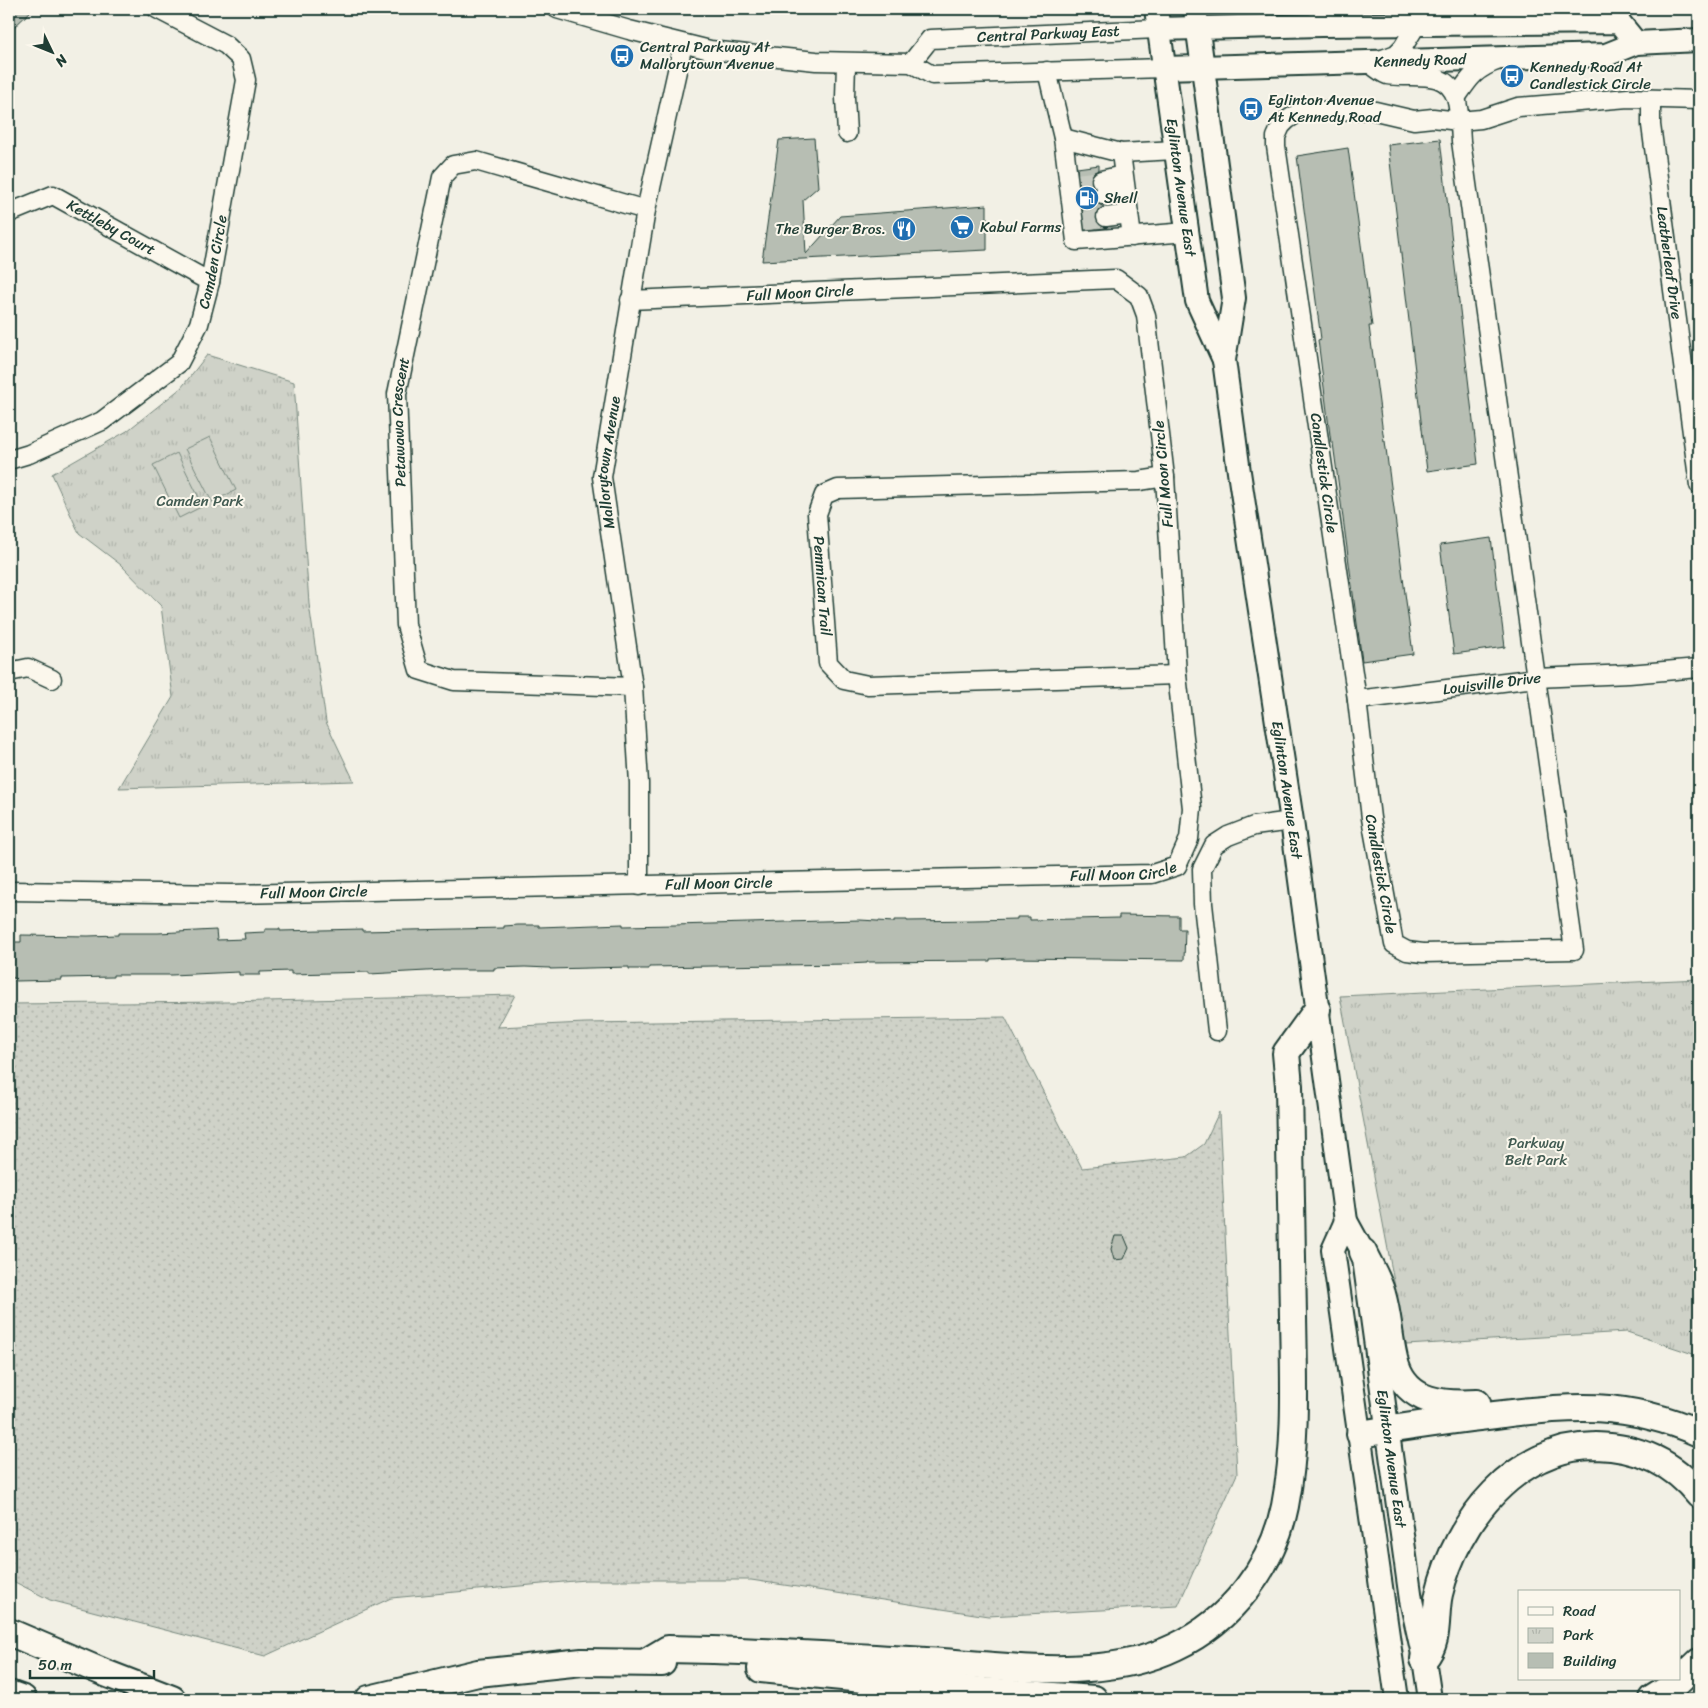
<svg xmlns="http://www.w3.org/2000/svg" width="1708" height="1708" font-family="Sriracha,sans-serif">
<style>
.grass{fill:url(#grass-dots);stroke:#77887e}
.park{fill:url(#park-tufts);stroke:#77887e}
.garden{fill:#cfd2c8;stroke:#77887e}
.building{fill:#b7beb3;stroke:#1f3d34}
.lines{fill:none;stroke-linecap:round;stroke-linejoin:round}
.minor-tunnel{stroke:#c8ccc2;stroke-width:18;stroke-dasharray:18 9;stroke-linecap:butt}
.minor-casing{stroke:#1f3d34;stroke-width:21}
.major-casing{stroke:#1f3d34;stroke-width:26}
.highway-casing{stroke:#1f3d34;stroke-width:30}
.minor{stroke:#fbf7ec;stroke-width:18}
.major{stroke:#fbf7ec;stroke-width:22}
.highway{stroke:#fbf7ec;stroke-width:26}
.labels{text-anchor:middle;stroke-width:4;stroke-linejoin:round;paint-order:stroke}
.street-label{font-size:15px;fill:#1f3d34;stroke:#fbf7ec}
.poi-label{font-size:15px;fill:#1f3d34;stroke:#fbf7ec;text-anchor:start}
.park-label{font-size:15px;fill:#425b52;stroke:#fbf7ec}
</style>
<defs>
<pattern id="grass-dots" width="8" height="8" patternUnits="userSpaceOnUse" patternTransform="scale(1.25)"><rect width="8" height="8" fill="#cfd2c8"/><path d="M2 2h.1M6 6h.1" fill="none" stroke="#b1b5ac" stroke-width="1.8" stroke-linecap="round"/></pattern>
<pattern id="park-tufts" width="24" height="20" patternUnits="userSpaceOnUse" patternTransform="scale(1.25)"><rect width="24" height="20" fill="#cfd2c8"/><path d="M3 7l-1-3M5 7V3M7 7l1-3M15 17l-1-3M17 17v-4M19 17l1-3" fill="none" stroke="#b1b5ac"/></pattern>
</defs>
<rect width="100%" height="100%" fill="#f2f0e5"/>
<filter id="ink" filterUnits="userSpaceOnUse"><feTurbulence type="fractalNoise" baseFrequency=".02" numOctaves="2"/><feDisplacementMap in="SourceGraphic" scale="10" xChannelSelector="R" yChannelSelector="G"/><feConvolveMatrix kernelMatrix="1 2 1 2 8 2 1 2 1" color-interpolation-filters="sRGB"/></filter>
<g filter="url(#ink)">
<path class="grass" d="M515,995L498,1027L585,1023L1005,1017L1082,1168L1186,1157L1204,1144L1219,1112L1237,1474L1178,1606L988,1616L751,1580H585L391,1598L265,1656L50,1600L9,1579V1004L226,1002Z"/>
<g class="park">
<path d="M207,355L294,382L309,604L326,722L354,781L119,788L173,697L161,606L121,565L79,533L52,474L127,431L181,388Z"/>
<path d="M1699,979V1356L1627,1332L1406,1345L1340,996Z"/>
</g>
<g class="garden">
<path d="M210,437L236,490L212,502L185,449Z"/>
<path d="M177,453L203,506L179,518L153,465Z"/>
</g>
<g class="building">
<path d="M9,9H33L9,32Z"/>
<path d="M814,138L818,187L803,200L806,254L840,216L987,205V250L762,261L779,140Z"/>
<path d="M1440,139L1478,464L1427,471L1388,145Z"/>
<path d="M1348,148L1372,326H1369L1384,441H1385L1413,654L1362,661L1333,443H1331L1318,340L1321,339L1297,156Z"/>
<path d="M1099,165V170L1094,172L1091,177V183L1095,188L1093,197L1095,202L1104,207L1096,212V219L1098,224L1107,228L1085,230L1077,168Z"/>
<path d="M1491,538L1505,647L1454,654L1440,545Z"/>
<path d="M1119,915L1179,916V929H1185L1184,960L1012,958L990,959V961L867,962V963L847,964L649,967V969H629V967L550,969V968L525,967L494,968V970H446L369,974V972L291,974V971L260,972V975H239V972L171,975H113V977L62,978V980L15,981V978H9V942H21V935L88,936L118,935V933H158L216,930L217,940L245,939L244,933L265,932V929H280V931L362,929V931L504,928V926L518,925H539V927L623,924V926L674,925L860,920L894,922V920H907V921L975,920L1017,919V917H1030V920L1119,918Z"/>
<path d="M1115,1236H1124L1129,1248L1124,1259L1114,1260L1111,1249Z"/>
</g>
<g class="lines">
<g class="minor-tunnel">
<path d="M1076,183L1101,180"/>
<path d="M1078,198L1103,195"/>
<path d="M1082,221L1106,217"/>
</g>
<g class="minor-casing">
<g id="minor">
<path d="M557,9L629,30L710,50L816,61L911,63L932,75L1164,68"/>
<path d="M1319,9L1321,25"/>
<path d="M1380,60L1396,54L1403,47L1417,24L1416,9"/>
<path d="M1368,62C1373,66 1381,73 1387,75C1411,79 1446,67 1456,98C1460,111 1460,128 1461,141L1574,950L1423,953L1407,951L1394,944L1371,818L1357,700L1276,146V137L1281,126L1287,120L1298,113L1311,111L1371,110L1414,120L1433,118L1459,121L1481,119L1518,107L1628,98L1699,100"/>
<path d="M846,63L845,98L847,133"/>
<path id="s1" d="M911,63L930,39L1158,29"/>
<path d="M1047,71L1063,138L1076,241L1187,232"/>
<path d="M1456,98C1470,77 1475,69 1499,60"/>
<path id="s2" d="M1651,99V125L1699,485"/>
<path d="M1063,138L1121,153L1175,150"/>
<path d="M1121,153L1132,237"/>
<path d="M1101,180L1123,175"/>
<path d="M1103,195L1126,192"/>
<path id="s3" d="M9,213L53,195L210,282"/>
<path d="M1106,217L1129,214"/>
<path id="s4" d="M9,460L29,454L102,421L179,363L199,324L210,282L246,80L241,59L226,45L157,9"/>
<path id="s5" d="M1165,477L1139,481L838,489L824,495L817,514L828,663L844,680L868,685L1177,675"/>
<path d="M9,672L28,668L52,679"/>
<path id="s6" d="M633,687L454,681L419,670L406,625L397,394L442,177L453,165L476,161L646,210"/>
<path id="s7" d="M1357,700L1536,678L1629,674L1699,668"/>
<path id="s8" d="M639,886V783L633,687L602,477L646,210L683,44"/>
<path id="s9" d="M9,891L232,894L1152,874L1177,866L1189,839L1192,808L1177,675L1165,477L1146,315L1139,296L1116,279L630,300"/>
<path d="M1217,1031L1203,904L1202,869L1214,845L1228,836L1254,826L1292,821"/>
</g>
</g>
<g class="major-casing">
<g id="major">
<path id="s10" d="M1156,9L1197,301L1224,360"/>
<path id="s11" d="M1195,9L1234,298L1224,360L1239,472L1292,821L1346,1221L1363,1252L1411,1600L1424,1659L1430,1699"/>
<path d="M1158,29L1321,25L1619,22L1636,43"/>
<path id="s12" d="M1164,68L1606,55L1636,43L1699,40"/>
<path d="M1346,1221L1333,1250L1397,1699"/>
</g>
</g>
<g class="highway-casing">
<g id="highway">
<path d="M1363,1252C1369,1265 1378,1279 1382,1294C1389,1317 1389,1343 1396,1366C1408,1403 1444,1405 1477,1403"/>
<path d="M1360,1434C1405,1427 1450,1420 1495,1415C1571,1405 1627,1401 1699,1433"/>
<path d="M9,1632L105,1673L172,1699"/>
<path d="M1424,1659C1440,1641 1434,1616 1439,1594C1456,1521 1516,1446 1596,1446C1638,1447 1673,1462 1699,1495"/>
<path d="M646,1662L668,1649C759,1650 851,1657 942,1662C991,1665 1040,1672 1088,1668C1118,1666 1148,1660 1175,1647C1231,1621 1273,1566 1285,1506C1297,1444 1294,1379 1293,1316C1291,1239 1290,1162 1289,1086L1286,1053L1317,1010"/>
<path d="M761,1669L984,1691L1094,1699"/>
<path d="M9,1694L23,1699"/>
<path d="M369,1699L478,1673L582,1662L662,1663"/>
<path d="M1652,1699L1676,1684L1699,1662"/>
</g>
</g>
<use href="#minor" class="minor"/>
<use href="#major" class="major"/>
<use href="#highway" class="highway"/>
</g>
</g>
<defs>
<g id="bus-disc" transform="scale(1.25)"><circle r="9.5" fill="#1f6fb2" stroke="#fbf7ec"/><path d="M-5-6H5V4H4V6H2V4H-2V6H-4V4H-5ZM-3.5-4V0h7V-4ZM-3.5 1.2v1.5H-2V1.2ZM2 1.2v1.5H3.5V1.2Z" fill="#fff"/></g>
<g id="fuel-disc" transform="scale(1.25)"><circle r="9.5" fill="#1f6fb2" stroke="#fbf7ec"/><path d="M-5.5-6h7V0h2V4h1.3V-2.5L3-4.5l.8-.8L6-3V5H2.5V1h-1V6h-7ZM-4.2-4.7v3.2H.2V-4.7Z" fill="#fff"/></g>
<g id="supermarket-disc" transform="scale(1.25)"><circle r="9.5" fill="#1f6fb2" stroke="#fbf7ec"/><path d="M-6-5.5h2.5l.6 2H6L4.5 2H-2.5L-4.4-4H-6ZM-1.5 3.2a1.3 1.3 0 1 0 .1 0ZM3 3.2a1.3 1.3 0 1 0 .1 0Z" fill="#fff"/></g>
<g id="restaurant-disc" transform="scale(1.25)"><circle r="9.5" fill="#1f6fb2" stroke="#fbf7ec"/><path d="M-5-6h1v4h1v-4h1v4h1v-4h1v5L-1.5 .5V6h-2V.5L-5-1ZM5-6V6H3V1.5H1.5Q1.5-4 5-6Z" fill="#fff"/></g>
</defs>
<g fill-rule="evenodd">
<use href="#bus-disc" x="622" y="56"/>
<use href="#bus-disc" x="1512" y="76"/>
<use href="#bus-disc" x="1251" y="109"/>
<use href="#fuel-disc" x="1087" y="198"/>
<use href="#supermarket-disc" x="962" y="227"/>
<use href="#restaurant-disc" x="904" y="229"/>
</g>
<g class="labels">
<g class="street-label">
<text dy="5" stroke="none"><textPath href="#s1" startOffset="149">Central Parkway East</textPath></text>
<text dy="5" stroke="none"><textPath href="#s12" startOffset="256">Kennedy Road</textPath></text>
<text dy="5" stroke="none"><textPath href="#s10" startOffset="180">Eglinton Avenue East</textPath></text>
<text dy="5" stroke="none"><textPath href="#s3" startOffset="114">Kettleby Court</textPath></text>
<text dy="5" stroke="none"><textPath href="#s4" startOffset="305">Camden Circle</textPath></text>
<text dy="5" stroke="none"><textPath href="#s2" startOffset="165">Leatherleaf Drive</textPath></text>
<text transform="translate(800 293) rotate(-3)" y="5">Full Moon Circle</text>
<text dy="5" stroke="none"><textPath href="#s6" startOffset="466">Petawawa Crescent</textPath></text>
<text dy="5" stroke="none"><textPath href="#s8" startOffset="426">Mallorytown Avenue</textPath></text>
<text transform="translate(1324 473) rotate(82)" y="5">Candlestick Circle</text>
<text transform="translate(1163 474) rotate(-95)" y="5">Full Moon Circle</text>
<text dy="5" stroke="none"><textPath href="#s5" startOffset="435">Pemmican Trail</textPath></text>
<text dy="5" stroke="none"><textPath href="#s7" startOffset="136">Louisville Drive</textPath></text>
<text dy="5" stroke="none"><textPath href="#s11" startOffset="789">Eglinton Avenue East</textPath></text>
<text dy="5" stroke="none"><textPath href="#s9" startOffset="1115">Full Moon Circle</textPath></text>
<text transform="translate(1381 874) rotate(80)" y="5">Candlestick Circle</text>
<text dy="5" stroke="none"><textPath href="#s9" startOffset="710">Full Moon Circle</textPath></text>
<text dy="5" stroke="none"><textPath href="#s9" startOffset="305">Full Moon Circle</textPath></text>
<text dy="5" stroke="none"><textPath href="#s11" startOffset="1468">Eglinton Avenue East</textPath></text>
</g>
<g class="poi-label">
<text x="640" y="52">Central Parkway At<tspan x="640" dy="17">Mallorytown Avenue</tspan></text>
<text x="1530" y="72">Kennedy Road At<tspan x="1530" dy="17">Candlestick Circle</tspan></text>
<text x="1268" y="105">Eglinton Avenue<tspan x="1268" dy="17">At Kennedy Road</tspan></text>
<text x="1104" y="203">Shell</text>
<text x="980" y="232">Kabul Farms</text>
<text x="886" y="234" text-anchor="end">The Burger Bros.</text>
</g>
<g class="park-label">
<text x="200" y="506">Camden Park</text>
<text x="1536" y="1148">Parkway<tspan x="1536" dy="17">Belt Park</tspan></text>
</g>
</g>
<rect width="1708" height="1708" fill="none" stroke="#fbf7ec" stroke-width="30"/>
<rect x="15" y="15" width="1678" height="1678" fill="none" stroke="#1f3d34" stroke-width="2" filter="url(#ink)"/>
<rect x="1518" y="1590" width="162" height="90" fill="#fbf7ec" stroke="#a3ada2"/>
<rect x="1528" y="1607" width="25" height="8" fill="#fbf7ec" stroke="#a3ada2"/>
<text x="1563" y="1616" font-size="15" fill="#1f3d34">Road</text>
<rect x="1528" y="1628" width="25" height="15" fill="url(#park-tufts)" stroke="#a3ada2"/>
<text x="1563" y="1640" font-size="15" fill="#1f3d34">Park</text>
<rect x="1528" y="1653" width="25" height="15" fill="#b7beb3" stroke="#a3ada2"/>
<text x="1563" y="1666" font-size="15" fill="#1f3d34">Building</text>
<g transform="translate(52 52) rotate(133)" stroke="#fbf7ec" stroke-width="4" paint-order="stroke">
<path d="M0-4L9 19L0 12L-9 19Z" fill="#1f3d34"/>
<text y="-8" font-size="14" font-weight="bold" text-anchor="middle" fill="#1f3d34">N</text>
</g>
<path d="M30 1670v8h124v-8" fill="none" stroke="#1f3d34" stroke-width="2.5"/>
<text x="38" y="1670" font-size="15" fill="#1f3d34" stroke="#fbf7ec" stroke-width="4" paint-order="stroke">50 m</text>
</svg>
